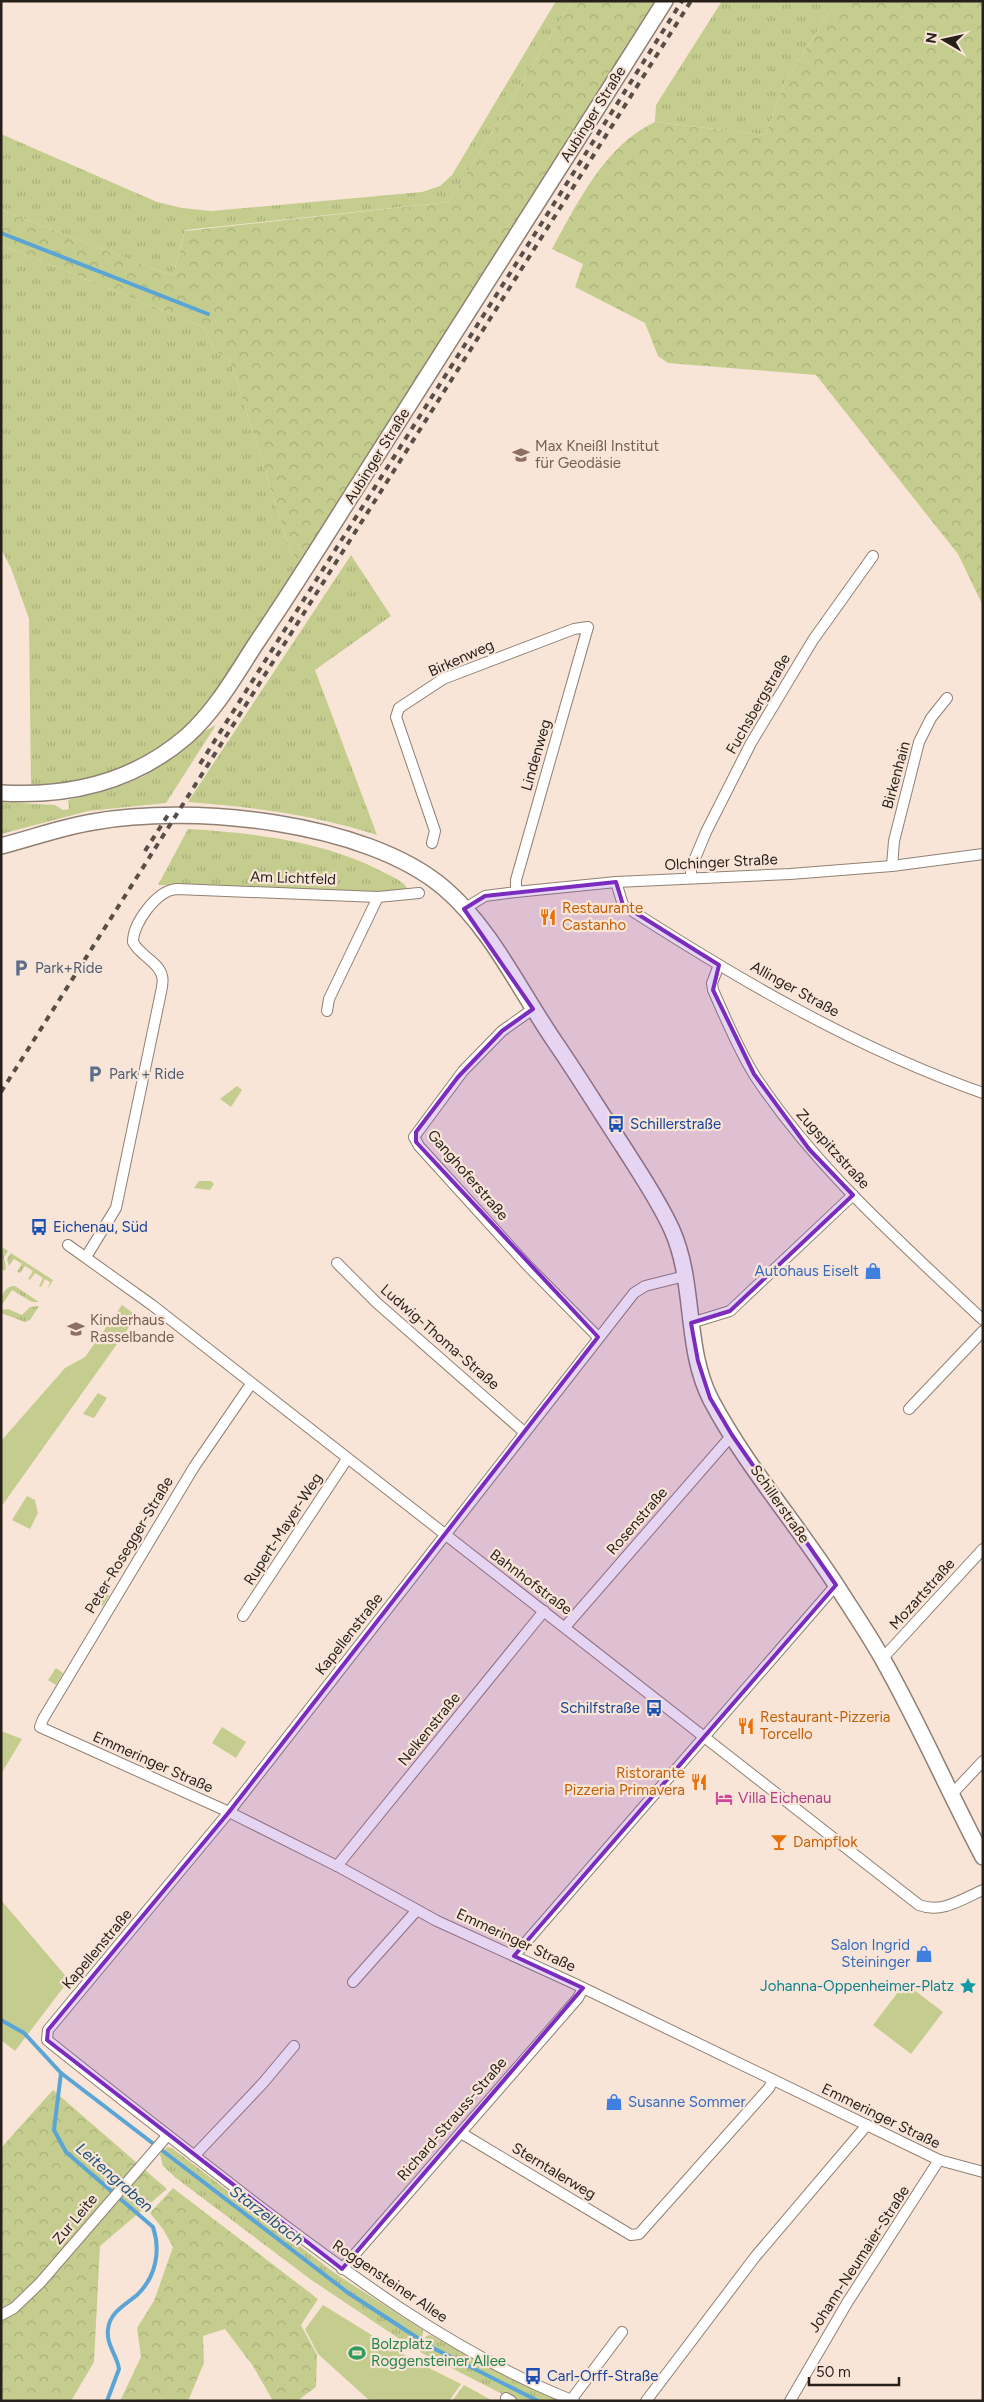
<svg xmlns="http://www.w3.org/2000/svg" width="984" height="2402" font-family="Figtree,sans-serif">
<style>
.grass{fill:url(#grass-tufts)}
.forest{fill:url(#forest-crowns)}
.green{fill:#c4cd8e}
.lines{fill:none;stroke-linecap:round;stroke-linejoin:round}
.stream{stroke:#5aa5d5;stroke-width:4}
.street-casing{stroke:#908073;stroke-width:12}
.secondary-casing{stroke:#908073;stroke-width:18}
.street{stroke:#fff;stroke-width:10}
.secondary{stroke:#fff;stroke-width:15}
.rail{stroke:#584e47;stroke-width:4;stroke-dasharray:6 6;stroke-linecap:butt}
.marked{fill:#7b2cbf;fill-opacity:0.2;stroke:#7b2cbf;stroke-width:4;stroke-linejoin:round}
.labels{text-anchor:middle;stroke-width:4.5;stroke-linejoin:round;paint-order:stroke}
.street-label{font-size:15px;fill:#261f1a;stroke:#f8e5d7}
.education-label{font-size:15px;fill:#785e54;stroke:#f8e5d7;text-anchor:start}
.food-label{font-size:15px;fill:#c56008;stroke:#f8e5d7;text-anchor:start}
.service-label{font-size:15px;fill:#4e5e75;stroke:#f8e5d7;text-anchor:start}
.transit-label{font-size:15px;fill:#164399;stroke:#f8e5d7;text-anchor:start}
.shop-label{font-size:15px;fill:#366cbe;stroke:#f8e5d7;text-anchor:end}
.hotel-label{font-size:15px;fill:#b23c85;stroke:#f8e5d7;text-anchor:start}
.culture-label{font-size:15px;fill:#0d838f;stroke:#f8e5d7;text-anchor:end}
.leisure-label{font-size:15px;fill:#27864d;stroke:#f8e5d7;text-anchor:start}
.water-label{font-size:16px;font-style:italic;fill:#1e5677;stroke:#f8e5d7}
</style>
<defs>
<pattern id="grass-tufts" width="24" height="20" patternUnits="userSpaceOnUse" patternTransform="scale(1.25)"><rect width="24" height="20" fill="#c4cd8e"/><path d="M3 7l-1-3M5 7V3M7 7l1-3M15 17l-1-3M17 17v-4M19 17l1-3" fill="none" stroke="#a8b07a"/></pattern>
<pattern id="forest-crowns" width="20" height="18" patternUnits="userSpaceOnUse" patternTransform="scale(1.25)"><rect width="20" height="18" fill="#c4cd8e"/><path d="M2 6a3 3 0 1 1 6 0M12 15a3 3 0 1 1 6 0" fill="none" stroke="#a8b07a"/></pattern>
</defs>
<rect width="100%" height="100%" fill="#f8e5d7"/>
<g class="grass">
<path d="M556,1H572L449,202L185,230L173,276L1,210V134L157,202L182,208L211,211L422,192L440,186L452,175Z"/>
<path d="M722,1H842L830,11L785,82L766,135L655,122L656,105Z"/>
<path d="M1,245L204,327L214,350L230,360L291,553L300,562L226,680L199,715L169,740L133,764L97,777L76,783L31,786L29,619L11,568L1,549Z"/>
<path d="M351,555L391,616L315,670L377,835C314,815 254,807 188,802Z"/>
<path d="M216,725L166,803L88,811L1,834V802L55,805L63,810L69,809L68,800C96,793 126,787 151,772C174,757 192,736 216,725Z"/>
<path d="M188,829C254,833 326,841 385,873C393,877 403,881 407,888L402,892L158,885Z"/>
<path d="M2,1247L8,1251L4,1257L6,1268L4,1271L1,1269Z"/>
<path d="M11,1253L53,1280L47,1290L50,1282L45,1279L41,1287L39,1286L43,1278L35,1273L30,1280L28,1279L33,1271L25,1266L20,1273L17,1272L22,1264L14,1259L9,1266L7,1259Z"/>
<path d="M12,1286H15L39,1302H32L12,1290L1,1306C1,1296 3,1289 12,1286Z"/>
<path d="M39,1306L30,1320L25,1322L1,1313V1310L8,1309L22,1315L30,1307Z"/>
<path d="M102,1591L109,1596L103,1606L95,1602Z"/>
<path d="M56,1668L63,1673L56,1685L48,1680Z"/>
<path d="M167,2147L172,2148L336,2274L423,2330C424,2336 419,2345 413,2348L310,2279L176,2178L163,2166L160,2154Z"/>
<path d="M430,2335L489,2367L558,2401H516L420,2352L426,2336Z"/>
</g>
<g class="forest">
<path d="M572,1H658L300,562L291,553L230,360L214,350L204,327L1,245V210L173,276L185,231L449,202Z"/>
<path d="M842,1H983V606L958,554L816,375L668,363L658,356L645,323L575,287L583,264L552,249C578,202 605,145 655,122L766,135L785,82L830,11Z"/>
<path d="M53,2090L167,2189L100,2246L94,2362L71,2401H1V2148Z"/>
<path d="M173,2188L318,2299L301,2325L317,2355L316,2387L297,2401H273L253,2366L225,2329L203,2336L204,2363L188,2401H120L141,2357L137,2328L154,2301L173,2247L163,2229L150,2213Z"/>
<path d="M464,2385L493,2401H452Z"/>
</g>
<g class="green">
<path d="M237,1086L242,1090L231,1107L220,1099Z"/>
<path d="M199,1181H211L214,1184L210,1190L194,1188Z"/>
<path d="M122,1305L137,1316L1,1507V1441L65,1368L85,1357Z"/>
<path d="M98,1393L107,1398L94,1418L83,1414Z"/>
<path d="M27,1496L35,1500L38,1513L30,1529L12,1520Z"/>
<path d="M222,1727L246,1742L236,1758L212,1743Z"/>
<path d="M1,1731L22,1739L1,1774Z"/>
<path d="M1,1900L69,1980L15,2051L1,2040Z"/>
<path d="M905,1983L943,2012L911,2054L873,2025Z"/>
<path d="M323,2305L409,2358L461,2384L449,2401H370L318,2354L305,2329Z"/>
</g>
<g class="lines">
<g class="stream">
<path d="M1,233L208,314"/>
<path d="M1,2020L24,2033L61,2073L347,2292L433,2348L538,2401"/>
<path d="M61,2073L54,2130L66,2152L153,2227C161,2251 156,2277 137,2295C125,2305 110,2312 108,2329C106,2345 117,2355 119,2369L107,2401"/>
</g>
<g class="street-casing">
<g id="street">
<path d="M432,843L435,831L396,717L399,708L443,679L574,629L588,627L516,880V892"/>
<path d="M892,866L894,841L919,742L931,718L947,698"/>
<path d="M691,878V868L706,832L751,743L813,640L873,556"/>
<path d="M616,882L623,905C736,978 855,1048 983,1093"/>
<path d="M464,909L485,896L516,892L616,882L790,874L892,866L983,854"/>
<path d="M719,965L712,983L713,990C726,1019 738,1049 755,1076C817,1170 902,1243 983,1320"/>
<path d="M533,1009L502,1031L463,1071L414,1137L419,1146L527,1265L598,1337"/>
<path d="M327,1011L329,999L378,897"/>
<path d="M68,1245L152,1305L919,1905C942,1914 962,1899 983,1890"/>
<path d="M86,1257L116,1208L160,997C161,991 164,982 162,976C159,962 139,955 133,942C133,923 157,890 177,889L378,897L419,893"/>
<path d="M337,1263L377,1303L524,1432"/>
<path d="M691,1323L730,1311L853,1195"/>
<path d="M251,1384L194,1467L43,1719L40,1727L229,1812L341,1868L437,1921L573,1983L939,2160L983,2172"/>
<path d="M909,1409L983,1331"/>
<path d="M243,1616L347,1459"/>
<path d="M565,1627L732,1435"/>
<path d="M882,1659L983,1549"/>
<path d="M951,1795L983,1761"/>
<path d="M337,1866L544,1611"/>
<path d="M514,1956L836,1585"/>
<path d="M353,1982L417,1910"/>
<path d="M461,2133L631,2235L639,2234L769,2088L773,2080"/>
<path d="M194,2156L263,2083L294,2046"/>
<path d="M342,2269L578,1998L583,1988"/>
<path d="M1,2315L14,2308L40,2283L167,2136"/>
<path d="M506,2398L511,2401"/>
<path d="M571,2400L622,2332"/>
<path d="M574,2401C455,2354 351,2276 250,2199C182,2146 114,2094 47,2040L48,2030L229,1812L634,1293L645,1286L685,1276"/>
<path d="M646,2401L755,2257L867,2125"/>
<path d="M790,2401L847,2303L939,2160"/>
</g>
</g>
<g class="secondary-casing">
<g id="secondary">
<path d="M1,793C70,797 134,782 187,736C215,711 235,676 255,645C286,599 316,552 346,504C452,337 559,169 665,1"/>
<path d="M1,846C32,838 62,827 93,822C192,804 365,821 444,888C491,928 520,991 555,1042C579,1077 601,1113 624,1148C641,1175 659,1201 672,1230C696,1284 684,1348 711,1400C747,1468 799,1526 840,1591C854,1613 869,1635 882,1658C919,1723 948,1791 983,1857"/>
</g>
</g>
<use href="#street" class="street"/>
<use href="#secondary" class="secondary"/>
<g class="rail">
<path d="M200,764L682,1"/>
<path d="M145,851L168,815"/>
<path d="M1,1092L691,1"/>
</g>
</g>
<path class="marked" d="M616,882L623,905L719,965L713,990L754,1074L809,1149L853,1195L730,1311L691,1323L698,1361L710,1398L732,1435L836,1585L514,1956L583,1988L342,2269L47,2040L48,2030L229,1812L598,1337L416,1142V1132L458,1077L502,1031L533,1009L464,909L485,896Z"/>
<defs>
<g id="university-bare" transform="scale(1.35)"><path d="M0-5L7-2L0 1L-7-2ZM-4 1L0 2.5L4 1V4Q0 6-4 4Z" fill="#8d6e63" stroke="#f8e5d7" stroke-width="2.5" paint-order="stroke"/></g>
<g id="restaurant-bare" transform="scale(1.35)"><path d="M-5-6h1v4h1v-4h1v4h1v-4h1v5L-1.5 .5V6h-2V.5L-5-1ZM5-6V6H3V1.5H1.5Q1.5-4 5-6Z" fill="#e8710a" stroke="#f8e5d7" stroke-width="2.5" paint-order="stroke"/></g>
<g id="parking-bare" transform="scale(1.35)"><path d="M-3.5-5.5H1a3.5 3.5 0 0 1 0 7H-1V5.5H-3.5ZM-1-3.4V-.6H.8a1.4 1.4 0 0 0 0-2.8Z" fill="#5c6f8a" stroke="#f8e5d7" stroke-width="2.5" paint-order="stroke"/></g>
<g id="bus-bare" transform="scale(1.35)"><path d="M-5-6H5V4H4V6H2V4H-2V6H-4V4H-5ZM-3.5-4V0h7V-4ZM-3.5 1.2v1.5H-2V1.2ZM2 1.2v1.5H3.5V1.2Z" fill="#1a4fb4" stroke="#f8e5d7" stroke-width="2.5" paint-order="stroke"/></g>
<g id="shop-bare" transform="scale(1.35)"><path d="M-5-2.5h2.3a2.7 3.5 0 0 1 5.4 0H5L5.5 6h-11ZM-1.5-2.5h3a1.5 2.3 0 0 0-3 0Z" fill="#3f7fe0" stroke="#f8e5d7" stroke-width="2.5" paint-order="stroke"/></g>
<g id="school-bare" transform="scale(1.35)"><path d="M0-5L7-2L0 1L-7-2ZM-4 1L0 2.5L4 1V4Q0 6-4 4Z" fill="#8d6e63" stroke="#f8e5d7" stroke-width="2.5" paint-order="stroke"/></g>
<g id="hotel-bare" transform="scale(1.35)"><path d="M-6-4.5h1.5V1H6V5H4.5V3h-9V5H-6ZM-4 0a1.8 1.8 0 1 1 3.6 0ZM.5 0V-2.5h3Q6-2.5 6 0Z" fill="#d1479c" stroke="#f8e5d7" stroke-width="2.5" paint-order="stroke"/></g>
<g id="bar-bare" transform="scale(1.35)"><path d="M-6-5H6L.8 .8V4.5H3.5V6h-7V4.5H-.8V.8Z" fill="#e8710a" stroke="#f8e5d7" stroke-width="2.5" paint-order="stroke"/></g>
<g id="sight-bare" transform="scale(1.35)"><path d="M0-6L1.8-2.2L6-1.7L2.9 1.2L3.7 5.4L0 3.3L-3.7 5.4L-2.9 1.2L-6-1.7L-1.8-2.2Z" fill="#0f9aa8" stroke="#f8e5d7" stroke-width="2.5" paint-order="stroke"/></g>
<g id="stadium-bare" transform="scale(1.35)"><path d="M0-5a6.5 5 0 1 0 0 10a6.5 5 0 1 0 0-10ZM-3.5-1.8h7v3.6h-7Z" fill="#2e9e5b" stroke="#f8e5d7" stroke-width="2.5" paint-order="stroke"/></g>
</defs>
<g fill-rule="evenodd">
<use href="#university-bare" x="521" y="455"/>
<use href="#restaurant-bare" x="548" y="917"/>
<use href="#parking-bare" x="21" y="968"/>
<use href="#parking-bare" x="95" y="1074"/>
<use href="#bus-bare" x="616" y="1124"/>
<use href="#bus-bare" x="39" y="1227"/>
<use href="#shop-bare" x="873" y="1271"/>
<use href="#school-bare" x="76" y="1329"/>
<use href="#bus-bare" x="654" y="1708"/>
<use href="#restaurant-bare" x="746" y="1726"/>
<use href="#restaurant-bare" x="699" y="1782"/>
<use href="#hotel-bare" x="724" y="1798"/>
<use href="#bar-bare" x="779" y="1842"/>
<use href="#shop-bare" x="924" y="1954"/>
<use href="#sight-bare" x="968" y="1986"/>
<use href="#shop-bare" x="614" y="2102"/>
<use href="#stadium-bare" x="357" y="2353"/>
<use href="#bus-bare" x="533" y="2376"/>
</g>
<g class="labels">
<g class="street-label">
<text transform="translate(593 114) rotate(-58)" y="5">Aubinger Straße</text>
<text transform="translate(377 456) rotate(-58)" y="5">Aubinger Straße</text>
<text transform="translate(461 658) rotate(-24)" y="5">Birkenweg</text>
<text transform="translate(758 704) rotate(-60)" y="5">Fuchsbergstraße</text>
<text transform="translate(536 755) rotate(-74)" y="5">Lindenweg</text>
<text transform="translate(896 775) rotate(-75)" y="5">Birkenhain</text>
<text transform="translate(721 862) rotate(-3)" y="5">Olchinger Straße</text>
<text transform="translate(293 878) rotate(2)" y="5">Am Lichtfeld</text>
<text transform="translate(795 989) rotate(29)" y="5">Allinger Straße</text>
<text transform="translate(833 1149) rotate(48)" y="5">Zugspitzstraße</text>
<text transform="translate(468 1175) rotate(49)" y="5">Ganghoferstraße</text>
<text transform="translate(440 1337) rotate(41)" y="5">Ludwig-Thoma-Straße</text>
<text transform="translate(780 1504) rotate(55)" y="5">Schillerstraße</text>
<text transform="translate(637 1521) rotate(-49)" y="5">Rosenstraße</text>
<text transform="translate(283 1529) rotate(-57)" y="5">Rupert-Mayer-Weg</text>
<text transform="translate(129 1545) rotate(-59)" y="5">Peter-Rosegger-Straße</text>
<text transform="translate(531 1582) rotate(37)" y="5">Bahnhofstraße</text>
<text transform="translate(922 1594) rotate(-48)" y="5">Mozartstraße</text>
<text transform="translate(349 1634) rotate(-52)" y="5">Kapellenstraße</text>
<text transform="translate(429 1729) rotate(-51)" y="5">Nelkenstraße</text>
<text transform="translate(153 1762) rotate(24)" y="5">Emmeringer Straße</text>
<text transform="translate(516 1940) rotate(25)" y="5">Emmeringer Straße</text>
<text transform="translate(97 1949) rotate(-50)" y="5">Kapellenstraße</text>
<text transform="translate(881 2116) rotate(26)" y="5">Emmeringer Straße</text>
<text transform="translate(452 2119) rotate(-49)" y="5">Richard-Strauss-Straße</text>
<text transform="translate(554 2171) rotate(31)" y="5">Sterntalerweg</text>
<text transform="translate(75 2219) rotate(-50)" y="5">Zur Leite</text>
<text transform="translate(859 2259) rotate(-57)" y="5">Johann-Neumaier-Straße</text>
<text transform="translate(390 2281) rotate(34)" y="5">Roggensteiner Allee</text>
</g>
<g class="education-label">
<text x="535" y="451">Max Kneißl Institut<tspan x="535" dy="17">für Geodäsie</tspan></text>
<text x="90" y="1325">Kinderhaus<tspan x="90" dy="17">Rasselbande</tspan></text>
</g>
<g class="food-label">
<text x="562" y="913">Restaurante<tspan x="562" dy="17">Castanho</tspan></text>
<text x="760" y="1722">Restaurant-Pizzeria<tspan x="760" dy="17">Torcello</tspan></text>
<text x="685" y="1778" text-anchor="end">Ristorante<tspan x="685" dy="17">Pizzeria Primavera</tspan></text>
<text x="793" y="1847">Dampflok</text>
</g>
<g class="service-label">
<text x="35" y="973">Park+Ride</text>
<text x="109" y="1079">Park + Ride</text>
</g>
<g class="transit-label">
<text x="630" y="1129">Schillerstraße</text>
<text x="53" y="1232">Eichenau, Süd</text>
<text x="640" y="1713" text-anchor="end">Schilfstraße</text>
<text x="547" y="2381">Carl-Orff-Straße</text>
</g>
<g class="shop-label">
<text x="859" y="1276">Autohaus Eiselt</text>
<text x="910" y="1950">Salon Ingrid<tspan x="910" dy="17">Steininger</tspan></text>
<text x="628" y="2107" text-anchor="start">Susanne Sommer</text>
</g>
<g class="hotel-label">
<text x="738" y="1803">Villa Eichenau</text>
</g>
<g class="culture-label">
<text x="954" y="1991">Johanna-Oppenheimer-Platz</text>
</g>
<g class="leisure-label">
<text x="371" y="2349">Bolzplatz<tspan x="371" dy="17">Roggensteiner Allee</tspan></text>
</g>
<g class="water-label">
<text transform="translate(115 2177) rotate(41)" y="6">Leitengraben</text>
<text transform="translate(267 2215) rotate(37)" y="6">Starzelbach</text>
</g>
</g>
<rect width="984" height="2402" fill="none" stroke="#261f1a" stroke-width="5"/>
<g transform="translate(944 40) rotate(279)" stroke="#f8e5d7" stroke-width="4" paint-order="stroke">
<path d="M0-4L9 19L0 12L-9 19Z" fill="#261f1a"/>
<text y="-8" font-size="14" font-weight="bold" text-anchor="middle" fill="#261f1a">N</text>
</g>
<path d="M809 2377v8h90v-8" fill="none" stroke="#261f1a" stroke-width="2.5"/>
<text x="816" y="2377" font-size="15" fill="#261f1a" stroke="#f8e5d7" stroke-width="4" paint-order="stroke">50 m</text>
</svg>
